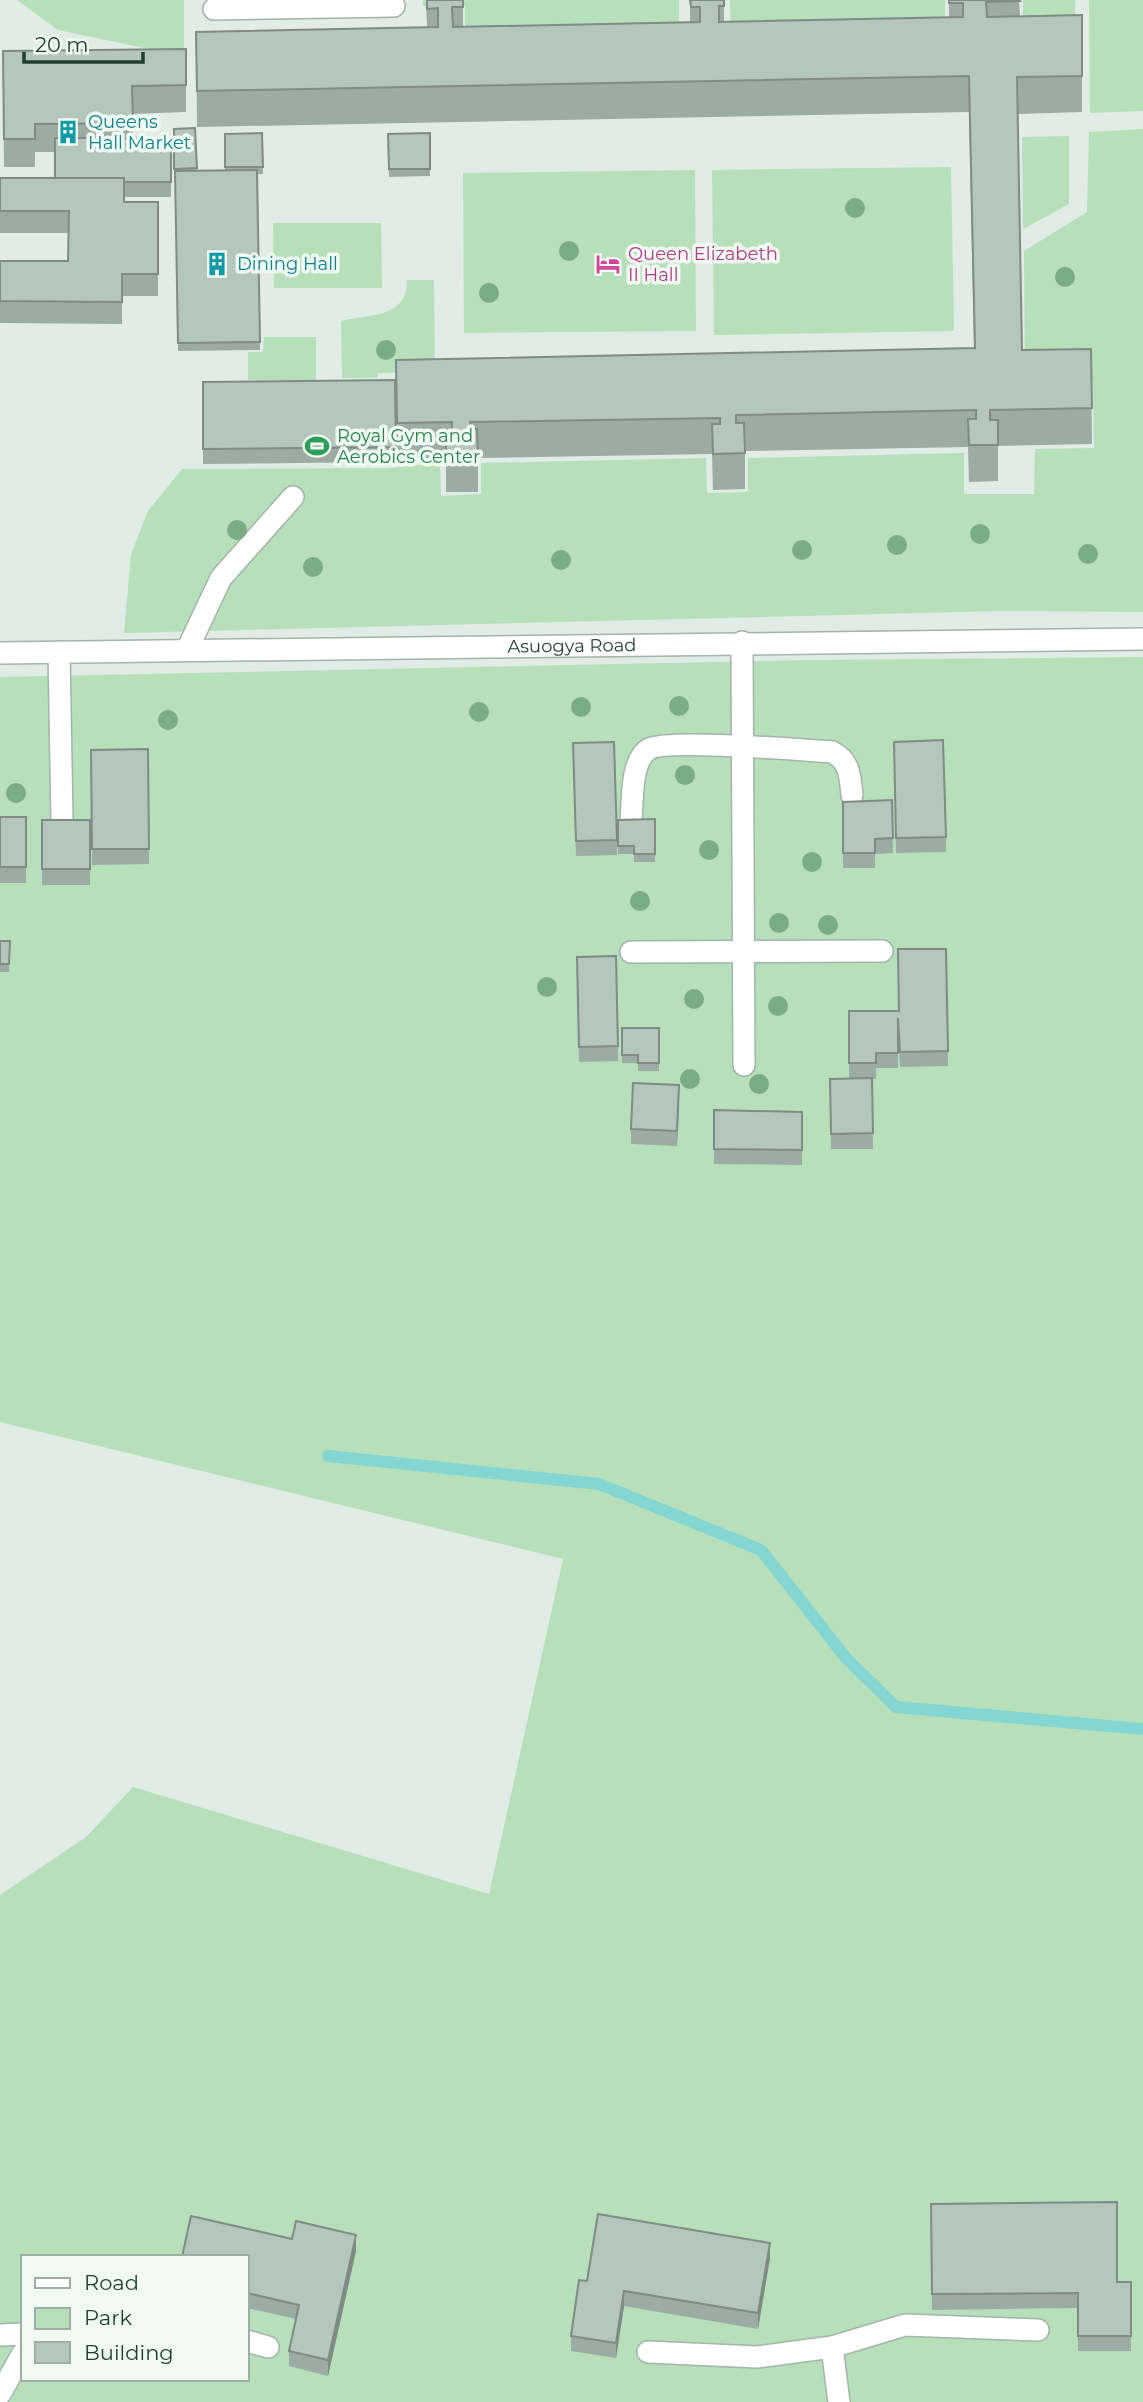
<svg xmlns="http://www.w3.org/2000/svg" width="1143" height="2402" font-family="Montserrat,sans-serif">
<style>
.green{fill:#b7dfba;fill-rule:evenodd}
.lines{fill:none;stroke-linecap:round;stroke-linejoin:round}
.stream{stroke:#84d6d3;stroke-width:12}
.service-casing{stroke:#a2b4ab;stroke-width:24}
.minor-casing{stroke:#a2b4ab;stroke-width:24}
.service{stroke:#fff;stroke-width:21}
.minor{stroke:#fff;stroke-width:21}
.tree{fill:#7aac85}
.wall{fill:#9caba3}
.shaded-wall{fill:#7f8b84}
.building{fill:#b5c7bd;stroke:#7f8b84;stroke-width:2}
.labels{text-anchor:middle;stroke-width:7;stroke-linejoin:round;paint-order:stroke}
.culture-label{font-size:18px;fill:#0d838f;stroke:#f1f9f3;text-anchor:start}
.hotel-label{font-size:18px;fill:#b23c85;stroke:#f1f9f3;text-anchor:start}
.leisure-label{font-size:18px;fill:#27864d;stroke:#f1f9f3;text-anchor:start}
.street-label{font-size:18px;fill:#1f3e30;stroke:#f1f9f3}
</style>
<rect width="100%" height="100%" fill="#e0ece5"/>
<g class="green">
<path d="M17,0H184V51L168,53L58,30Z"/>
<path d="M423,0H679V52L465,55V6H423Z"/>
<path d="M730,0H945V49L731,52Z"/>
<path d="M1023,0H1075L1076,47L1023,49Z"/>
<path d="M1089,0H1143V111L1090,113Z"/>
<path d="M1143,129V612L999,611L124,633L131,554L148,511L182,469L390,468L440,463L441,496L481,494V463L706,458L707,493L748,492V458L964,453V494H1034L1035,449L1094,448L1093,379L1025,380L1024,251L1087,212L1089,132Z"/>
<path d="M1069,136V204L1023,229L1022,137Z"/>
<path d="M951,167L954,331L714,335L712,170Z"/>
<path d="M695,170L696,331L464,333L463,173Z"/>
<path d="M273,223H381L382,288H274Z"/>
<path d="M407,280H434L435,372L378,373L377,378H342L341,321C372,314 407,318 407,280Z"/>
<path d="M264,337H316V380H248V352H263Z"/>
<path d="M1143,657V2402H0V1895L86,1837L133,1787L489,1894L563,1559L0,1422V677L810,660ZM23,2257H247V2379H23Z"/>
</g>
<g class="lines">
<path class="stream" d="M328,1456L599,1484L761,1550L846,1658L896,1707L1143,1729"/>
<g class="service-casing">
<g id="service">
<path d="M214,9L394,6"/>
<path d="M742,642L744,1065"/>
<path d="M187,650L221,578L293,497"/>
<path d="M59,652L62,820"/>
<path d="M631,820C633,802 630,760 649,749C666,739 804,750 832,752C850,761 850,776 852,795"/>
<path d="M631,952L882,951"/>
<path d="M0,2335L23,2334"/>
<path d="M247,2341L268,2347"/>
<path d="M648,2352L757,2357L832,2347"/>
<path d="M0,2394L23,2353"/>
<path d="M839,2402L832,2347L905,2325L1038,2330"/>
</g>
</g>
<g class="minor-casing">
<g id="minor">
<path id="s1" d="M0,653L1143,639"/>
</g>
</g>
<use href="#service" class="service"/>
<use href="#minor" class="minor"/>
</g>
<g class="tree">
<circle cx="855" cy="208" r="10"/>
<circle cx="569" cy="251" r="10"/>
<circle cx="1065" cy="277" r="10"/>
<circle cx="489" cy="293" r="10"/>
<circle cx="386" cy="350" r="10"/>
<circle cx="237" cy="530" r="10"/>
<circle cx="980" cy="534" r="10"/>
<circle cx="897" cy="545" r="10"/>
<circle cx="802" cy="550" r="10"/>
<circle cx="1088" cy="554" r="10"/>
<circle cx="561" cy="560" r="10"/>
<circle cx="313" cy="567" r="10"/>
<circle cx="679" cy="706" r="10"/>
<circle cx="581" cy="707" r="10"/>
<circle cx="479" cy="712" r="10"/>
<circle cx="168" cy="720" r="10"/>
<circle cx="685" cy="775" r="10"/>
<circle cx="16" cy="793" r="10"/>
<circle cx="709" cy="850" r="10"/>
<circle cx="812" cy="862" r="10"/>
<circle cx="640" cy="901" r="10"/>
<circle cx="779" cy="923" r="10"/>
<circle cx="828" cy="925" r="10"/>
<circle cx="547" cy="987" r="10"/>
<circle cx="694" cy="999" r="10"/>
<circle cx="778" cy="1006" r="10"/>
<circle cx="690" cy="1079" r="10"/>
<circle cx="759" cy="1084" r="10"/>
</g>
<g class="wall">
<path d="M426,0H463V27L690,22V0H724V22L949,17V0H1019L1020,16L1082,15V112L1018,114L1022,350L1091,349L1092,444L998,446V481L969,482L968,447L745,451V489L713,490L712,454L478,458V492H446V458L397,459L396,360L974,348L969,112L197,127L196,32L427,27Z"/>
<path d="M186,49V112L132,114L133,138H171V197H124V202H158V296H122V324L0,323V261H68L69,233H0V178H55V152H35V167H4L3,51Z"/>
<path d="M195,128L197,171L225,170V134L262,133L263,174H257L260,350L178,351L174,129Z"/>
<path d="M430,133V176L389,177L388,134Z"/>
<path d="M395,380L396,462L203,464V382Z"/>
<path d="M148,749L149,864L92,865L91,750Z"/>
<path d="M894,757L946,837V852L896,853Z"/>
<path d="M573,758L617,840V855L576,856Z"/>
<path d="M892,800L893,853L875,854V868H843V802Z"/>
<rect x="0" y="817" width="26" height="66"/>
<path d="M655,819V862H634V854H618V820Z"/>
<rect x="42" y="820" width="48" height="65"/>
<path d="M0,941H10L9,972H0Z"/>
<path d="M946,949L948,1066L900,1067L898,1033V1068H876V1079H872L873,1149H831L830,1079H849V1011H899Z"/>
<path d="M616,956L618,1061L579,1062L577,957Z"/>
<path d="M622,1028H659V1071H638V1063H622Z"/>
<path d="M679,1100L677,1146L631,1144V1129Z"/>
<path d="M714,1110L802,1112V1165L714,1164Z"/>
<path d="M931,2204L1117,2282H1131V2351H1078V2308L932,2310Z"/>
<path d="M292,2239L356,2251L328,2376L289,2366V2351L296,2319L247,2308V2257Z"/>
<path d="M770,2258L758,2329L624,2306L616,2358L571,2351V2336L587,2281Z"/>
</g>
<g class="shaded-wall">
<path d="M679,1085V1100L677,1146V1131Z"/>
<path d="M356,2235V2251L328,2376V2360Z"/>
<path d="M770,2243V2258L758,2329V2313Z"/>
<path d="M624,2291V2306L616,2358V2343Z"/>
</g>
<g class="building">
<path d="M427,0H463V7H452L453,27L700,22V7H691L690,0H724V6H719V22L963,17V3H949V0H1019L1020,1L986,2L987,17L1082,15V76L1017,77L1022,350L1091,349L1092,408L990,410V420H998V445H969L968,419H976V410L736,415V423H744L745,453L713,454L712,424H720V418L470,422L471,429H477L478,456H446V430H452V422L397,423L396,360L975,348L969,76L197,91L196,32L438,27V8L427,9Z"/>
<path d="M186,49V85L132,86L133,123L35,124V139H4L3,51Z"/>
<path d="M195,128L197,168L174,169V129Z"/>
<path d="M262,133L263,167H225V134Z"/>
<path d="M430,133V169H389L388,134Z"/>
<path d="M55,138H171V182H124V178H55Z"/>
<path d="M257,170L260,342L178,343L175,171Z"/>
<path d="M0,178H124V202H158V274H122V302L0,301V261H68L69,211H0Z"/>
<path d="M395,380L396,447L203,449V382Z"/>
<path d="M943,740L946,837L896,838L894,742Z"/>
<path d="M614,742L617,840L576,841L573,743Z"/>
<path d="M148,749L149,849H92L91,750Z"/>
<path d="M892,800L893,838L875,839V853H843V802Z"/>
<rect x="0" y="817" width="26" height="50"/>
<path d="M655,819V854H634V846H618V820Z"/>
<rect x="42" y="820" width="48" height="49"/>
<path d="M0,941H10L9,964H0Z"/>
<path d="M898,949H946L948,1051L900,1052L898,1018V1053H876V1063H849V1011H899Z"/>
<path d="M616,956L618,1046L579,1047L577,957Z"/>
<path d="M622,1028H659V1063H638V1055H622Z"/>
<path d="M872,1078L873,1133L831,1134L830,1079Z"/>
<path d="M633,1083L679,1085L677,1131L631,1129Z"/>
<path d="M714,1110L802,1112V1150L714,1149Z"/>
<path d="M1117,2202V2282H1131V2336H1078V2293L932,2294L931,2204Z"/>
<path d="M598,2214L770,2243L758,2313L624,2291L616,2343L571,2336L579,2280L587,2281Z"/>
<path d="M191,2216L292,2239L296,2221L356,2235L328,2360L289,2351L299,2305L247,2293V2257H182Z"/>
</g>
<defs>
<g id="building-bare" transform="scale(1.89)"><path d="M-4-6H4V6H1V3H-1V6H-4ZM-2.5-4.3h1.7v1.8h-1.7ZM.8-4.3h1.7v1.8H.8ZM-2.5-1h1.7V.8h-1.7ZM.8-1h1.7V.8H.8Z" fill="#0f9aa8" stroke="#f1f9f3" stroke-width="2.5" paint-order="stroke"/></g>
<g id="hotel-bare" transform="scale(1.89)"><path d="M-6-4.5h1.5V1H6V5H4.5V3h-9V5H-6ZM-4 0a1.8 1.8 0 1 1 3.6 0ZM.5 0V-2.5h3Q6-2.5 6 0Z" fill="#d1479c" stroke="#f1f9f3" stroke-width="2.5" paint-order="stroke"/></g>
<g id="stadium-bare" transform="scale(1.89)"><path d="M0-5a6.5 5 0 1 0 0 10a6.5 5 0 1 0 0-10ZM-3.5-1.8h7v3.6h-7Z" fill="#2e9e5b" stroke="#f1f9f3" stroke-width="2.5" paint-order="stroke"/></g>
</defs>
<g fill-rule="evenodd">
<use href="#building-bare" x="68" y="132"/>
<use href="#building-bare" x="217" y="264"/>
<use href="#hotel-bare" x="608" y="264"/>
<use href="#stadium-bare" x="317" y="446"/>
</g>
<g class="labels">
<g class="culture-label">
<text x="88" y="128">Queens<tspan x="88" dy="21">Hall Market</tspan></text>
<text x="237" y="270">Dining Hall</text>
</g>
<g class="hotel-label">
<text x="628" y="260">Queen Elizabeth<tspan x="628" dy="21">II Hall</tspan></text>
</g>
<g class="leisure-label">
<text x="337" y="442">Royal Gym and<tspan x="337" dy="21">Aerobics Center</tspan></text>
</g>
<g class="street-label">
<text dy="6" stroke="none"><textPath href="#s1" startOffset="572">Asuogya Road</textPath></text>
</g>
</g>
<rect x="21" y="2255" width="228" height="126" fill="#f1f9f3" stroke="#9daea5" stroke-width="2"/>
<rect x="35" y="2278" width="35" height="10" fill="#ffffff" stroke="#9daea5" stroke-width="2"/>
<text x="84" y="2290" font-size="21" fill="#1f3e30">Road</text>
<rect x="35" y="2308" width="35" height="21" fill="#b7dfba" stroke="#9daea5" stroke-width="2"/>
<text x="84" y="2325" font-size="21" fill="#1f3e30">Park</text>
<rect x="35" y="2342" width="35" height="21" fill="#b5c7bd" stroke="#9daea5" stroke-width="2"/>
<text x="84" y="2360" font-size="21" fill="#1f3e30">Building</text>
<path d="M24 52v10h119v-10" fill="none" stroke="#1f3e30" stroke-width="3.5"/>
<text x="35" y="52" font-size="21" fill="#1f3e30" stroke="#f1f9f3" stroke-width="5" paint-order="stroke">20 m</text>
</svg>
